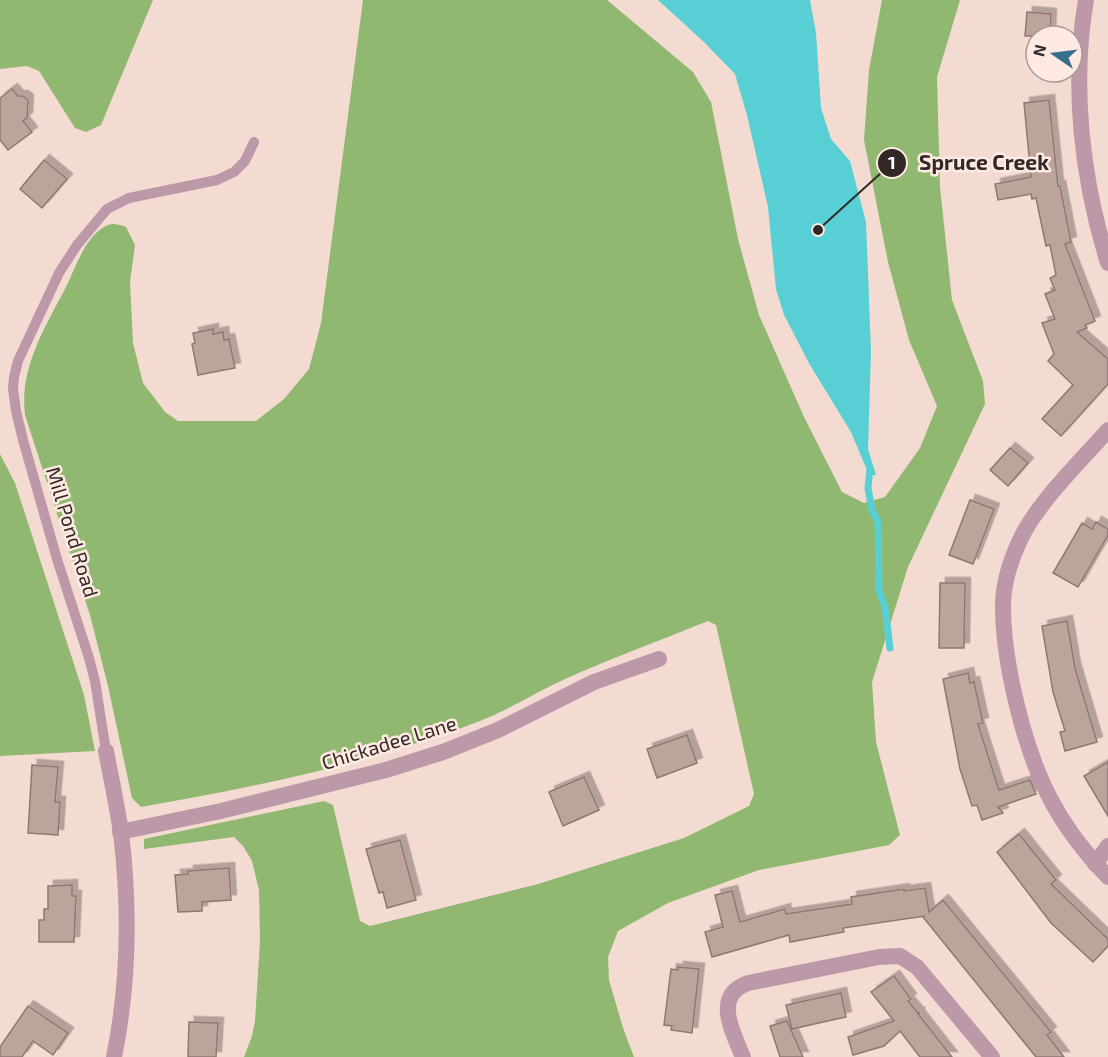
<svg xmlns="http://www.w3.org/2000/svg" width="1108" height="1057" font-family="'Exo 2',sans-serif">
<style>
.forest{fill:#90b871}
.water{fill:#57cfd4}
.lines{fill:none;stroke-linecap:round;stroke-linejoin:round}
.stream{stroke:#57cfd4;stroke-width:7}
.building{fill:#bca49b;stroke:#8f7870;stroke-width:1.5;filter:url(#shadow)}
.service{stroke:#bc98a8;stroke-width:10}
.minor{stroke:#bc98a8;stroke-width:16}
.labels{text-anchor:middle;stroke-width:5;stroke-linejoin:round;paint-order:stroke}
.street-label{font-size:20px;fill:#322825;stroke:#feeae2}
.leader{fill:none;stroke:#322825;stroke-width:2}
.callout-dot{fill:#322825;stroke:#feeae2;stroke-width:2}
.mark-label{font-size:18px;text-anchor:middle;font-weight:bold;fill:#fff}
.callout-label{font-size:21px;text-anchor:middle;font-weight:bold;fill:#322825;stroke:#feeae2;stroke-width:5;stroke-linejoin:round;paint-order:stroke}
</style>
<defs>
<filter id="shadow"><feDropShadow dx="5.5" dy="-5.5" stdDeviation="0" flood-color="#0004"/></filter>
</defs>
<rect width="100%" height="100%" fill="#f4dbd2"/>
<g class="forest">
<path d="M0,0H153L101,125L86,132L75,128L39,71L27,66L0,69Z"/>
<path d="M363,0H607L693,72L711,102L738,239L759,315L804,417L842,492L864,503L885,497L920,448L937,406L909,340L888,262L864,140L869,70L882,0H960L937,77L940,187L952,300L983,381L985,404L908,567L872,682L876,742L900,835L889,845L759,870L668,903L618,931L608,957L609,980L623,1028L634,1057H244L252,1036L255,1021L260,942L259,890L252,861L243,846L234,837L144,849V839L324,801L333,805L360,921L370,926L538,884L684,838L749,806L754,794L716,625L708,621C661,640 612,658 565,679C536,692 509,710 480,721C371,763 256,787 141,807L132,798L108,686L90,615L25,415C19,367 46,326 67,285C76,266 85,238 104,227C112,222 117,224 126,227L135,245L130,282L133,343L143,383L165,412L178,421H256L284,399L309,369L321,323Z"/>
<path d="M0,454L15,483L84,695L95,751L0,756Z"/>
</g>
<path class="water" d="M658,0H810L816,33L821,108L831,139L850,161L866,222L871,351L868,449L876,475H869L851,432L810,365L784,315L776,289L768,207L747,115L735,74L704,42Z"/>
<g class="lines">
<path class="stream" d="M870,468L868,488L872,510L878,522L879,590L885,608L890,648"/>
</g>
<g class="building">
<path d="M1027,12L1051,14L1050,36H1025Z"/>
<path d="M12,89L18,96H23L28,100L27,118L23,121L32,132L8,150L0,140V98Z"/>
<path d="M1049,100L1058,186H1060L1071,242L1065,244L1095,321L1085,325L1087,328L1077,332L1108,359V384L1061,436L1042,419L1073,385L1048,361L1054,354L1042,323L1055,319L1045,294L1055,290L1050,278L1056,275L1050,245L1046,246L1036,198L1032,199L1031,194L998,200L995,184L1031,177L1024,103Z"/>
<path d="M44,160L67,179L42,208L20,189Z"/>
<path d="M213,329V334L223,332L224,340L229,339L235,368L198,375L192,344L195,343L193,333Z"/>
<path d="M1010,448L1028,463L1008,486L990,470Z"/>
<path d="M970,500L994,509L973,564L949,555Z"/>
<path d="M1096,522L1108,529V535L1078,587L1053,573L1082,523L1092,529Z"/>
<path d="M940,583H965L964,648H939Z"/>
<path d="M1067,621L1075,668L1097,742L1065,751L1060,732L1065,731L1053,692L1042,626Z"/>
<path d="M968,673L970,683L974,682L983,723L978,724L999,790L1030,780L1036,794L998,807L1003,813L982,820L977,805L972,806L960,769L943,679Z"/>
<path d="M687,735L697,763L657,778L647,749Z"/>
<path d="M1108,762V816L1084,776Z"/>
<path d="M32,765L58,767L55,802H60L58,835L28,833Z"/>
<path d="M584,777L599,810L563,826L549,792Z"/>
<path d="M1019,834L1056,880L1051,884L1108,939V946L1093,962L1051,923L997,852Z"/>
<path d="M400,840L416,900L387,908L383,892L379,893L366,849Z"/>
<path d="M229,868L231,900L202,902V911L178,912L175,875L188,874V871Z"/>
<path d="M72,885V896H76L74,942H39V920H44V909H48V886Z"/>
<path d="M925,888L929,912L943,900L1051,1032L1047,1035L1064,1057H1036L923,917L925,916L843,928L844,932L790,942L789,935L712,957L705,932L723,927L715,895L732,891L740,922L785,909L786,914L852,904L851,897L904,889V891Z"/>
<path d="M678,967L699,969L692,1033L671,1030L672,1026L664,1025L671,969L678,970Z"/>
<path d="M894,976L911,999L908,1001L918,1013H920L918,1014L952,1057H920L900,1031L884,1046L853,1055L848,1037L894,1021L871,992Z"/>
<path d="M841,993L846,1017L792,1029L786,1005Z"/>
<path d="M28,1006L68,1033L53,1055L33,1041L22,1057H0V1047Z"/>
<path d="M787,1021L803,1057H780L770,1026Z"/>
<path d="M189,1022L218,1023L216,1057H188Z"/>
</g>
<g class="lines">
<path class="service" d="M106,751L95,681L89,658L57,559L23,440L16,411L13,389L14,377L18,361L59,273L77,245L107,209L129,198L217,180L234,172L245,161L254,142"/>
<g class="minor">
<path d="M1086,0C1071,87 1082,179 1108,263"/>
<path d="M1108,430C1080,462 1037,503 1020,540C1011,559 1004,582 1003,602C1002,659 1024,750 1051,800C1066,829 1086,854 1108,877"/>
<path d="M106,751C111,778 117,805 121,833C130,908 129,983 114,1057"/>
<path d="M120,832L221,811L386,770L443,752L498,730L594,682L659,659"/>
<path d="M1095,864L1108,846"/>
<path d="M743,1057C733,1032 712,996 748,983L879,957L900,956L917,967L992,1057"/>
</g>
</g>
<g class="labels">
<g class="street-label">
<text transform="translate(72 532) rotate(73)" y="7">Mill Pond Road</text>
<text transform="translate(389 743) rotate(-17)" y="7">Chickadee Lane</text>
</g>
</g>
<path class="leader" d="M818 230L892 163"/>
<g class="callout-dot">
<circle cx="818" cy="230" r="6"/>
<circle cx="892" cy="163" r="15"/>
</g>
<g class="mark-label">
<text x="892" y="169">1</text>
</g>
<g class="callout-label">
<text x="984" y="170">Spruce Creek</text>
</g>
<g transform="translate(1054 54) rotate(284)"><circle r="28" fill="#feeae2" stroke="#ac9c96" stroke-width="1.5"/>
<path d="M0-4.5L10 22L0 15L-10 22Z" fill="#396f8b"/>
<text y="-9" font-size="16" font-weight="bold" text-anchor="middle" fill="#322825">N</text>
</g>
</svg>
